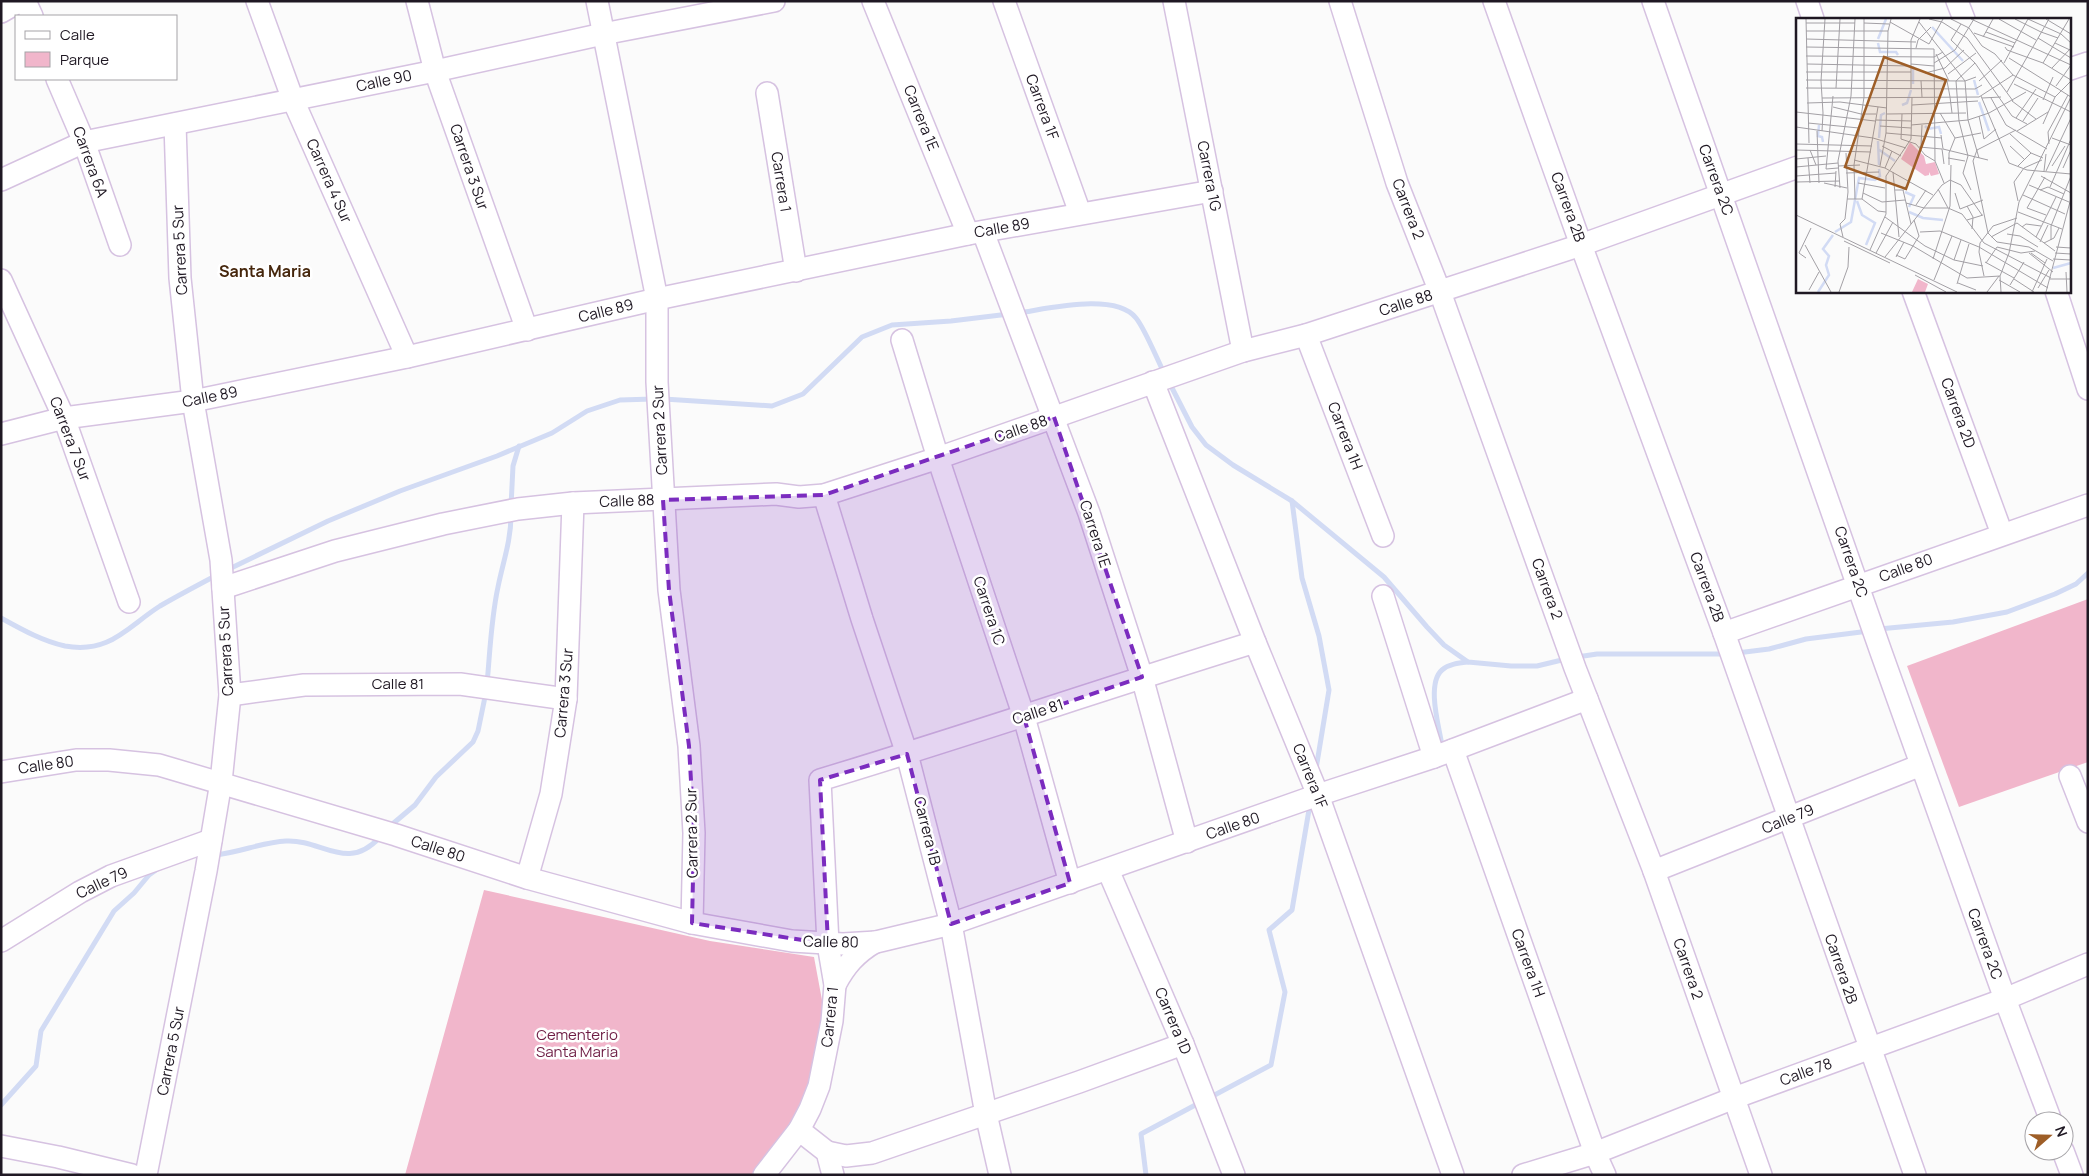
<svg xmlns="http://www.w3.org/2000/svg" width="2089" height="1176" font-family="Manrope,sans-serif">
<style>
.green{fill:#f1b6cb}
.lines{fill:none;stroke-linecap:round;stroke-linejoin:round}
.stream{stroke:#d2dbf4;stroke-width:5}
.minor-casing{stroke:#d6c2e1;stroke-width:24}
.minor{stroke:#fff;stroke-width:21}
.marked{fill:#7b2cbf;fill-opacity:0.2;stroke:#7b2cbf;stroke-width:4;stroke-dasharray:10 6;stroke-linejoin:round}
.labels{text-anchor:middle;stroke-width:5;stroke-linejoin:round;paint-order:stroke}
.street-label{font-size:15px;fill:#1f1823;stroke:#fff}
.park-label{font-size:15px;fill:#6e1d44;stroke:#fff}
.neighbourhood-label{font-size:16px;font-weight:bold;fill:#46270d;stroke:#fff}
.inset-river{fill:none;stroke:#d2dbf4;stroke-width:2.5}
.inset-road{fill:none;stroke:#a3a0a5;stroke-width:1}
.view{fill:#9e5e27;fill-opacity:0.15;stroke:#9e5e27;stroke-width:2.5}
.inset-edge{fill:none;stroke:#1f1823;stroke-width:2.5}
</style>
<rect width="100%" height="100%" fill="#fbfbfb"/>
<g class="green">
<path d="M2088,599V762L1959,807L1907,666Z"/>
<path d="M484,890L710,941L814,957L824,1011L818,1065L793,1121L751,1175H405Z"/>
</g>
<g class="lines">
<g class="stream">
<path d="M1018,313C1047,309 1115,292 1136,318C1145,329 1157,359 1164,373"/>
<path d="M1169,382L1192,427L1206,445L1233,465L1292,501L1384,577L1427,627L1444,645L1468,662L1511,666H1537L1566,659"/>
<path d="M664,399L772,406L803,394L862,337L892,325L951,321L1009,314"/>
<path d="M1292,501L1302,578L1319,636L1329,690L1316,769"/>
<path d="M511,506L513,466L519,446"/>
<path d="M227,570L328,521L400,491L497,456L552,433L587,411L620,400L653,399"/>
<path d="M1,618C21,629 42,641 65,646C110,654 127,627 160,606C179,595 198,585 217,575"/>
<path d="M1879,629L1953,622L2007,612L2055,594L2076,584L2088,573"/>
<path d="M1737,653L1769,649L1806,639L1869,631"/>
<path d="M1577,657L1597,654H1726"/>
<path d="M487,684C490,652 491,619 498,587C503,562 511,541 511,515"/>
<path d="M1441,740C1438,723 1427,683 1442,670C1449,664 1459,663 1468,662"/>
<path d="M389,827L415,805L436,777L473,742L478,731L486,692"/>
<path d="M214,855C239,853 262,842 286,841C322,839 347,873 380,837"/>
<path d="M1209,1098L1271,1065L1285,992L1269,930L1292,910L1310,804"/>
<path d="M1,1105L36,1066L41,1031L114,911L134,893L149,875L156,870"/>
<path d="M1146,1175L1141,1134L1201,1102"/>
</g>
<g class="minor-casing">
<g id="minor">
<path d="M25,1L32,16"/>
<path d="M257,1L293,100L407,357"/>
<path d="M417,1L435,71L527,330"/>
<path d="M597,1L657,299V382L669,590L689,746L694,833L692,923"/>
<path d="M873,1L968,234"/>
<path d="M1004,1L1080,213"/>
<path d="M1174,1L1243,351"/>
<path d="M1340,1L1397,183L1440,292L1575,668L1654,871L1761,1175"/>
<path d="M1494,1L1581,245L1724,633L1915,1175"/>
<path d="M1653,1L1881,652L2005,999L2051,1121"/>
<path d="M1807,1L1813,19"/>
<path d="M1957,1L1964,19"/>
<path d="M1,12L20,1"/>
<path d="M2070,69L2088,63"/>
<path d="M57,79L84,142L120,245"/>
<path d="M767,93L796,271"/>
<path d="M1,180L84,142L435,71L603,34L774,1"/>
<path d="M983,232L1089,513L1142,677L1187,842"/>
<path d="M1,280L64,418L129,602"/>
<path d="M1913,291L2002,534"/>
<path d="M2056,291L2088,389"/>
<path d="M1306,335L1383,536"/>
<path d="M902,340L938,458L1024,717L1070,883"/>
<path d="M1153,382L1255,642L1318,795L1453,1175"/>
<path d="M1,434L64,418L193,401L407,357L657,299L968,234L1212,191"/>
<path d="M824,495L862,619L907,754L951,924L986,1114L1000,1175"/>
<path d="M223,588L335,551L443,524L518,509L573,503L776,494L799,497L824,495L938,458L1243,351L1306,335L1581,245L1798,167"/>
<path d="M1383,596L1434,757"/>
<path d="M1724,633L2088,505"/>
<path d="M230,695L304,685L460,684L566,699"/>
<path d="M1453,750L1595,1153L1605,1175"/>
<path d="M1,772L76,760H109L159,765L396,835L527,878L692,923L792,941L843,944L876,942L951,924L1318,795L1434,757L1587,699"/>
<path d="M2070,776L2088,822"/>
<path d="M1108,870L1183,1044L1234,1175"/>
<path d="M1654,871L1921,765"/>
<path d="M527,878L551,794L566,699L573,503"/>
<path d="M1,941L80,892L111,876L211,840"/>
<path d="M835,985C845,966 856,953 875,942"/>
<path d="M799,1130L827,1152L833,1175"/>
<path d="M1,1146L58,1157L132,1175"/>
<path d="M2063,1151L2072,1175"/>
<path d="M827,1152L846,1156L872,1153L1079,1082L1183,1044"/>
<path d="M146,1175L206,871L221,782L230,695L221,560L193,401L180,278L175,124"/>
<path d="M764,1175L799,1130L810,1109L819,1086L832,1021L835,985L828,944L820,780C966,736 1109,687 1255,642"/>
<path d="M1523,1175L1595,1153L1734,1098L2005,999L2088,964"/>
</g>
</g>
<use href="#minor" class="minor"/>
</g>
<path class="marked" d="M1054,417L1142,677L1024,717L1070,883L951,924L907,754L820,780L828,944L692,923L694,833L689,746L669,590L663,500L824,495Z"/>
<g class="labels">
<g class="street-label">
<text transform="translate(384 81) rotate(-12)" y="5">Calle 90</text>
<text transform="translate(1042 107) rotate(70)" y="5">Carrera 1F</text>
<text transform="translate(921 118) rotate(68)" y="5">Carrera 1E</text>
<text transform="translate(90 162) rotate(70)" y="5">Carrera 6A</text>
<text transform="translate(469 167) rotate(71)" y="5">Carrera 3 Sur</text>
<text transform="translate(1209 176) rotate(79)" y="5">Carrera 1G</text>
<text transform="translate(1716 180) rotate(70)" y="5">Carrera 2C</text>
<text transform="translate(329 181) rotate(66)" y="5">Carrera 4 Sur</text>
<text transform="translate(781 182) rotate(81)" y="5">Carrera 1</text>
<text transform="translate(1568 207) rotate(70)" y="5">Carrera 2B</text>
<text transform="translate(1408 209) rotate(69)" y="5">Carrera 2</text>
<text transform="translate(1002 228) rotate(-10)" y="5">Calle 89</text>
<text transform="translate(180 250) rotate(-93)" y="5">Carrera 5 Sur</text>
<text transform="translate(1406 303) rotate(-18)" y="5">Calle 88</text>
<text transform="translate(606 311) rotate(-14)" y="5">Calle 89</text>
<text transform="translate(210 397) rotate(-11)" y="5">Calle 89</text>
<text transform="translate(1958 413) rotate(70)" y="5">Carrera 2D</text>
<text transform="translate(1021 429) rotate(-19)" y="5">Calle 88</text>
<text transform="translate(660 430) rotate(-93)" y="5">Carrera 2 Sur</text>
<text transform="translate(1345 436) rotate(69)" y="5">Carrera 1H</text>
<text transform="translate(70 439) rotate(69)" y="5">Carrera 7 Sur</text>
<text transform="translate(627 501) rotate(-2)" y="5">Calle 88</text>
<text transform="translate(1095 534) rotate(72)" y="5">Carrera 1E</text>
<text transform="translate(1851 562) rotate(71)" y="5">Carrera 2C</text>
<text transform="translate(1906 568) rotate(-20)" y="5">Calle 80</text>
<text transform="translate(1707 587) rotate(70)" y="5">Carrera 2B</text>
<text transform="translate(1547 589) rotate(70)" y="5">Carrera 2</text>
<text transform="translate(989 611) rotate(72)" y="5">Carrera 1C</text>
<text transform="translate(226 651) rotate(-93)" y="5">Carrera 5 Sur</text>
<text x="398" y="689">Calle 81</text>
<text transform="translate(564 693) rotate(-85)" y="5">Carrera 3 Sur</text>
<text transform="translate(1038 712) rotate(-18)" y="5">Calle 81</text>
<text transform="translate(46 765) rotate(-8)" y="5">Calle 80</text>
<text transform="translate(1310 776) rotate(68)" y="5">Carrera 1F</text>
<text transform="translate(1788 819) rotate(-22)" y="5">Calle 79</text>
<text transform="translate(1233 826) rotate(-19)" y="5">Calle 80</text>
<text transform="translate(927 831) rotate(76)" y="5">Carrera 1B</text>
<text transform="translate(692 833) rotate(-91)" y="5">Carrera 2 Sur</text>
<text transform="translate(438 849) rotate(18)" y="5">Calle 80</text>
<text transform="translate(102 883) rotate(-25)" y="5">Calle 79</text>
<text transform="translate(831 942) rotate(1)" y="5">Calle 80</text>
<text transform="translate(1985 944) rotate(70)" y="5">Carrera 2C</text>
<text transform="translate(1528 963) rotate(70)" y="5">Carrera 1H</text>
<text transform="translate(1688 969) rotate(71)" y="5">Carrera 2</text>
<text transform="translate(1841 969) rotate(71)" y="5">Carrera 2B</text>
<text transform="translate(830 1017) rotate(-84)" y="5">Carrera 1</text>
<text transform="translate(1173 1021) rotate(67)" y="5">Carrera 1D</text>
<text transform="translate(171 1051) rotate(-79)" y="5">Carrera 5 Sur</text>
<text transform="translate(1806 1072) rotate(-20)" y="5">Calle 78</text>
</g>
<g class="park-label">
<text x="577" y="1040">Cementerio<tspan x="577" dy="17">Santa Maria</tspan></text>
</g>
<g class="neighbourhood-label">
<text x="265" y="277">Santa Maria</text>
</g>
</g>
<g transform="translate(1796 18)">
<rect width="275" height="275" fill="#fbfbfb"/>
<path d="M114,124L128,138L130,146L139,144L143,156L135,158L133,154V157L129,158L105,141ZM122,261L132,266L129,274H116Z" fill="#f1b6cb"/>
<path class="inset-river" d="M136,9L167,43M82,21L90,1M82,25L84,34H100L102,37M178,62L182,77M117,66V48M183,84L193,113M106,87L111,85L115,72M23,107L22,118L26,119L27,124M129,108L132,111L143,109L145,116M83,120L85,97L89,95M82,123L83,147M82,131L99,143M109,174L118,178L113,189M61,183L66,197L79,205L70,227M113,194L127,200L147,202M39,214L55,204L63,160L79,162L84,158L83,151M257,250L275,245M22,274L33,257L30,247L33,238L27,231L37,217"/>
<path class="inset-road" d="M10,1L13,125M133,1L146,4L171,20L217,83M155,1L173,10L186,28L199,36L217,57L259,79M175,1L275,47M203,1L240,22M219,1L245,14M232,1L265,16L275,25M250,1L275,16M94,4L133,26M123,4L169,63L172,102L183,140M10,5H59M68,5L93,6M165,6L155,22L179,45L216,98L231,106M10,13H92M190,14L219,25M245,14L262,20M178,15L218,29M187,19L197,1M242,20L275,40M10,21L120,24M259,25L274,32M133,26L147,1M10,29L138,31L139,143L148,165M209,29L211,32L247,45L275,62M120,30L122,22L135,9M140,36L153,63M10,38L138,39L147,34M138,45L159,32L178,1M208,45L232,1M247,45L273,1M11,46L115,48M115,46L138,48M256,50L275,30M10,54H115M129,55L149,50L168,32M152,56L180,35M10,62L169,63L180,59M125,63L126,79M151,63L154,79M183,63L206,42M218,66L275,94M260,68L275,47M10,70L179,71L186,67M40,70L44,1M115,71V22L124,1M211,74L253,1M37,78L30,151L42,150M185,78L213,145L231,152L275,156M154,79L156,95M26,80L183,79L217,57M186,80L205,79M195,80L210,107L251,131M247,82L257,59M216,83L240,101M11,85L44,84L91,90M116,87L182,83M37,89L65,96H80M0,94L79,103M27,95L25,63L29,1M144,95L159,120M91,96L170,95M106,96L105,121L120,126L129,137L139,143M183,98L188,121L200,111M220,100L240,71M80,102L115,103M227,103L242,80M12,105L63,110M247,106L259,79L275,63M115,107L172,102L193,95L230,74M84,108L115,110M0,109L77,120L110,130M21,113L23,165M26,113L27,95M221,113L252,94M90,115L146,120M214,116L235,135L247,140M145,117L147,131L192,142M159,120L185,115M256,120L275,127M0,126L76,128M253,126L252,114L272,77M86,128L105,138M125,128L126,107M214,128L228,141M123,129L146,131L148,146M0,132L75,134M14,132L20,147M181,132L177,143L192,215L201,224L233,229L257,243M181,132L220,112M12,140L14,165M152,140L169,143M0,141L30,138M58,142L89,150L137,177M153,147V135L159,120M42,148L64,147M84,148L90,115L92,13L95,1M222,148L235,135M256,148L269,128M0,149L42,145M89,150L96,133M267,150L275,132M248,153L250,136M250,153L275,100M97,154L103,219M50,155L83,154M0,158L40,155M245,158L275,175M249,159L231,190L250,197M154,162L165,167L186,197M0,164L44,163M28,165L51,170M62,165L89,170M233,167L273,184M39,169L40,153M254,169L275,121M44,170L42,143L55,78L59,1M142,171L152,190M99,172H108L113,164M107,172L115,206M175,172L167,155L172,138L163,103L160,63L179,45M244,172L252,169L268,176M67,175L86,184L109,182M159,175L164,191M227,177L269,196M51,181H66L82,193L90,194M59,181L58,147L68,79V1M66,181L82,89M222,183L218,164L228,150L246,142M110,185L128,190H152L166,196L188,225L255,260M120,187L130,172M171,188L177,199L176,211M164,191L187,182M222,194L266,211M0,197L161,274M89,199L129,228L158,242L187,248M171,202L187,197M226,209L230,206L245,208M124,214L144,213L183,229L252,270M85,215L117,228L171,260L204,258M211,216L224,218L242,229M47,219L44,206L49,201L52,174L50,135M195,219L221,205L259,233M240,219L260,179M255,222V208L275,158M48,223L94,245M244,224L252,207M248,225L258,220L263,210M9,227L35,274M260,229L275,230M74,232L90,196V158L115,121L116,79M80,235L97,204M233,235L257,254M235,235L249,245M259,235L275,236M100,237L109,241L123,218L118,202M89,239L146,167L154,162M100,239L108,224M10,240L3,235L15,210M137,241L154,188L155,147M257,241L275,242M158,242L165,222M189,244L218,260M190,245L201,229L225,235L239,233M270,254L271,274M119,257L150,274M188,258L183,234L184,225L197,208L221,200M218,261L238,274M254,261H275M138,262L156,218M203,262L224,274M162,265L180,272M161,266L173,226M214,267L228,244M242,270L253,252M13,272L23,254M43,274L52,249L53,229M191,274L203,258M205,274L204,258L213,235L223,184L275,79L213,40M236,274L251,241M250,274L275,180"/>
<path class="view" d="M88,39L150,62L110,171L49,149Z"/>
<rect width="275" height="275" class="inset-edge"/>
</g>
<rect width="2089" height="1176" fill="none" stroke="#1f1823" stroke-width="5"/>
<rect x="15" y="15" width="162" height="65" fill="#ffffff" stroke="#a5a3a7"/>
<rect x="25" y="31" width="25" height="8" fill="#ffffff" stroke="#a5a3a7"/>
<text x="60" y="40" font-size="15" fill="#1f1823">Calle</text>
<rect x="25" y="52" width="25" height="15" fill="#f1b6cb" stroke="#a5a3a7"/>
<text x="60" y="65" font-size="15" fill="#1f1823">Parque</text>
<g transform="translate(2049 1136) rotate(70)"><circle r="24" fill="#ffffff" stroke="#a5a3a7"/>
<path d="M0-4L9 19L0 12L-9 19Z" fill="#9e5e27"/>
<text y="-8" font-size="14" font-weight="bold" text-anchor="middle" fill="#1f1823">N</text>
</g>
</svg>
